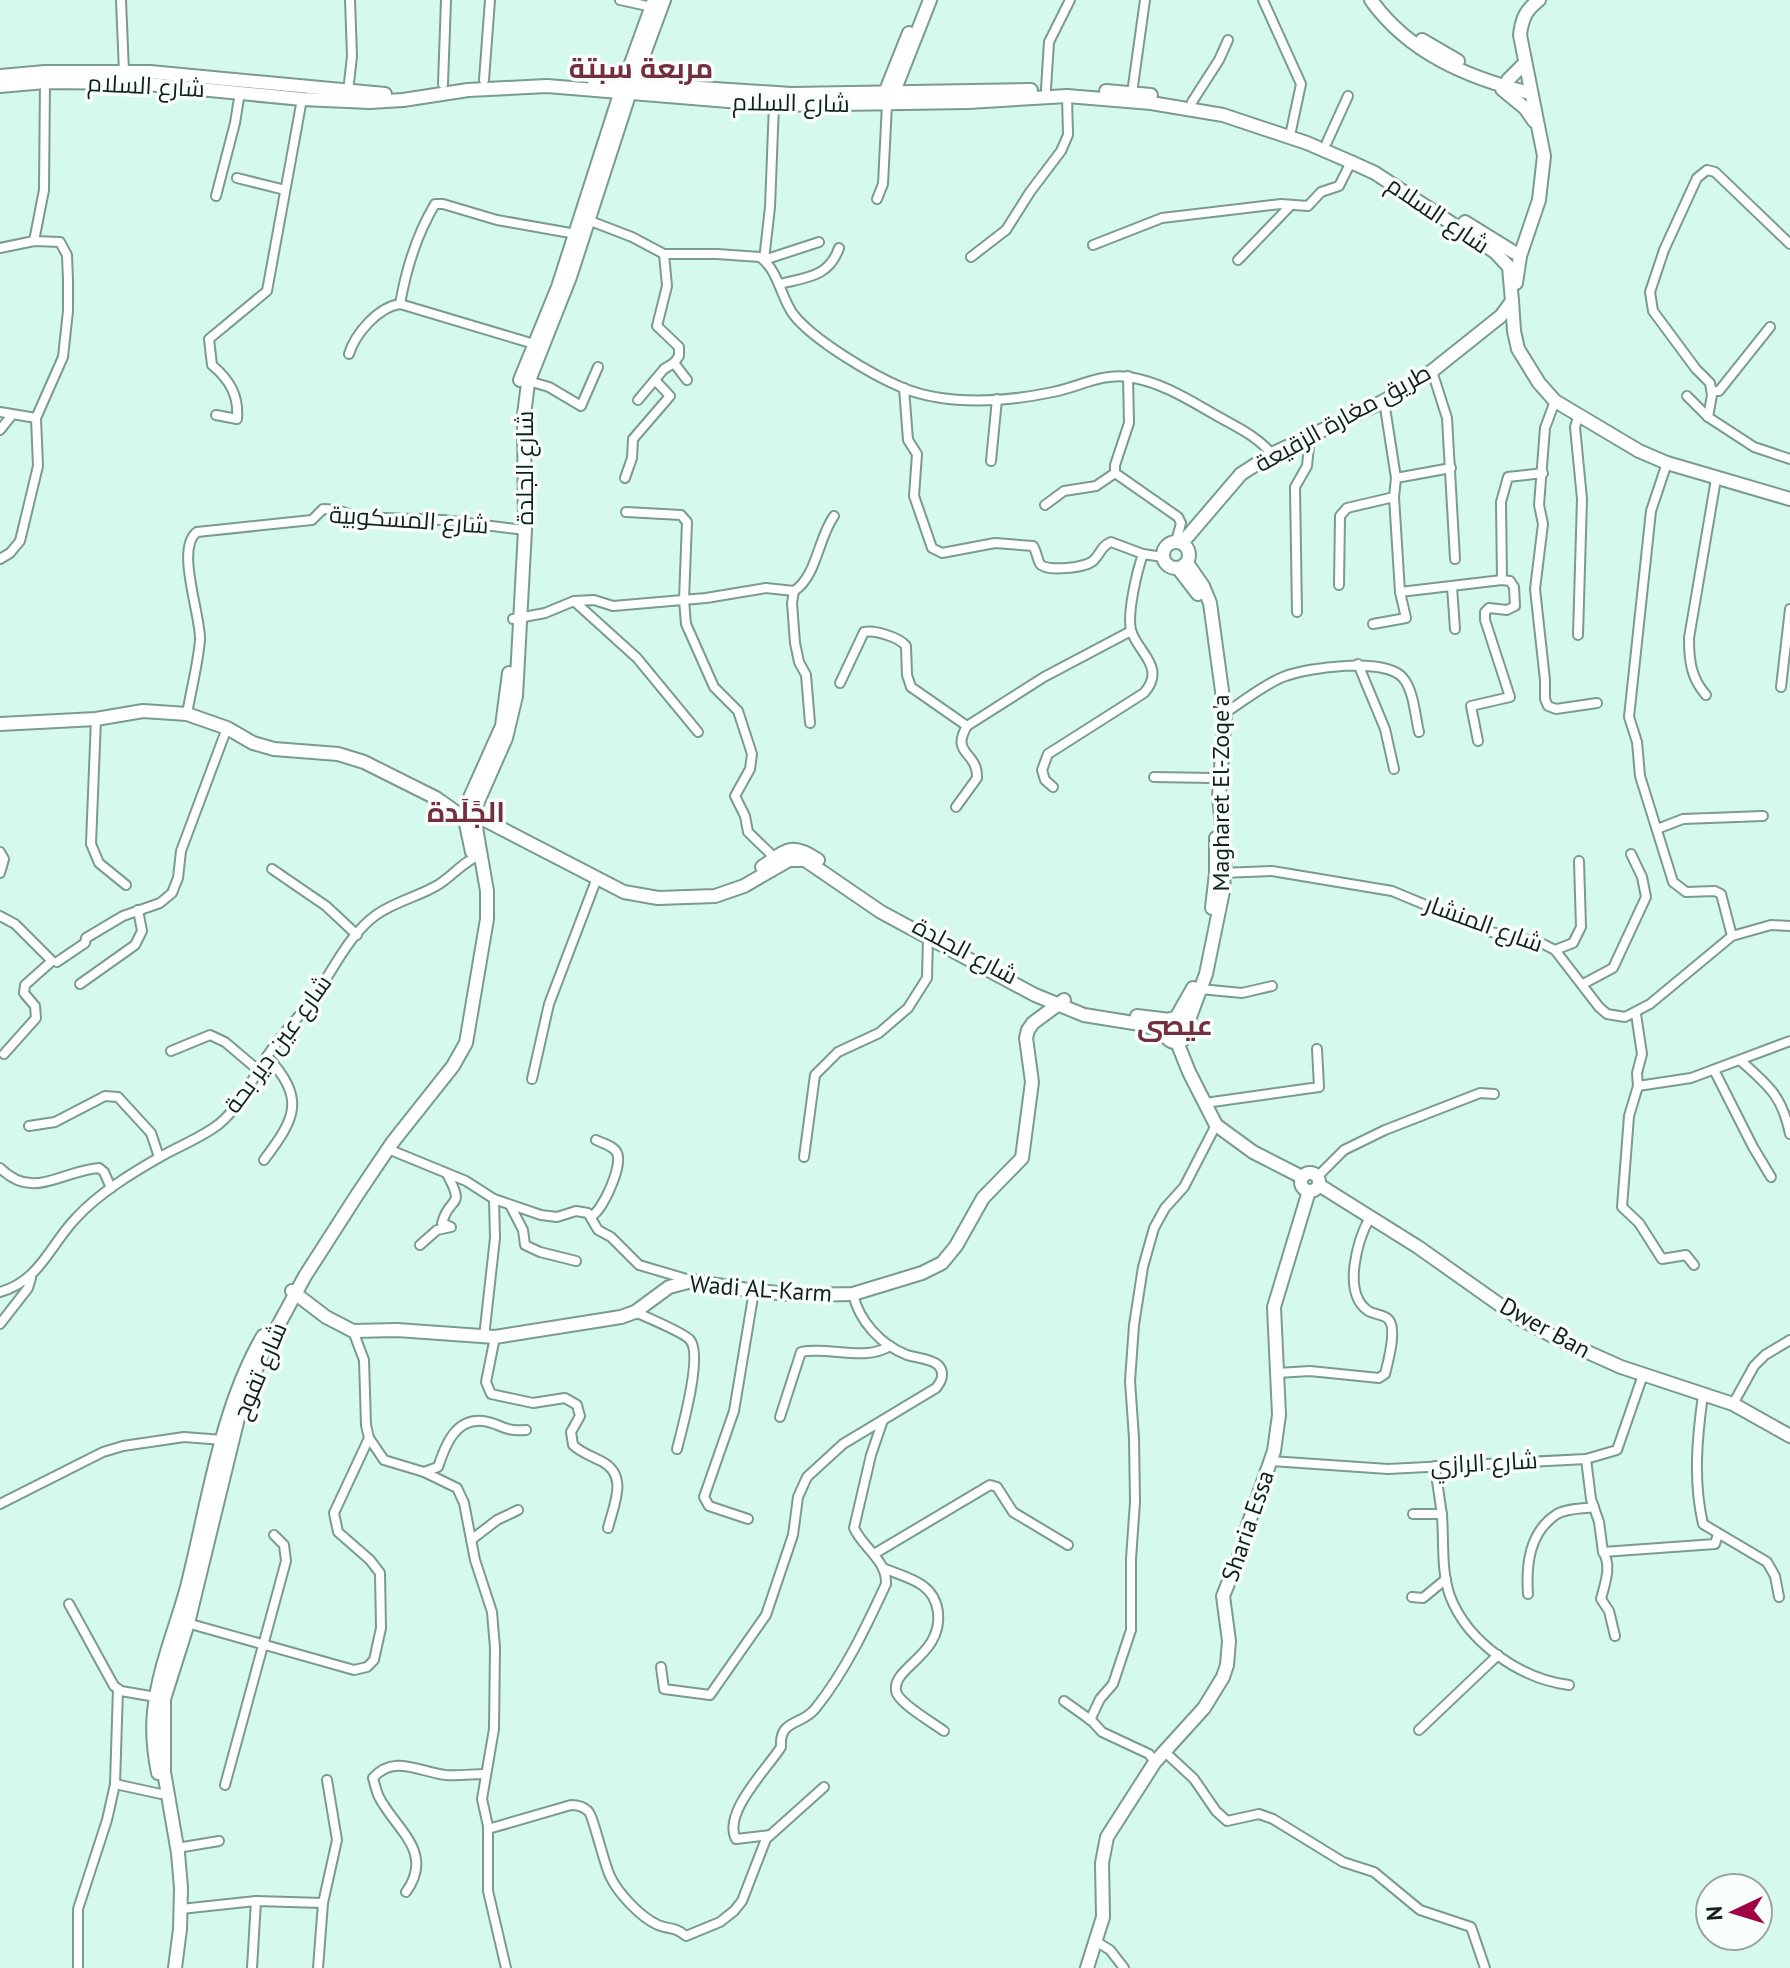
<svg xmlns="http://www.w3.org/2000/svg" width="1790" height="1968" font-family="'PT Sans',Cairo,sans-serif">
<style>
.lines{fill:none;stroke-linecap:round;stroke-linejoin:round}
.street-casing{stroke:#7a9b8f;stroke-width:12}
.secondary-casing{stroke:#7a9b8f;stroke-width:16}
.street{stroke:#fff;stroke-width:8}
.secondary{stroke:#fff;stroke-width:12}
.labels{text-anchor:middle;stroke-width:7;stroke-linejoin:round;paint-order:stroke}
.street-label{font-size:24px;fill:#13201c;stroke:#f8fefc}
.quarter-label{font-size:28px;font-weight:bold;fill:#742e3e;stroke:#f8fefc}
</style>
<rect width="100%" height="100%" fill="#d5f9ec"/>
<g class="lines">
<g class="street-casing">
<g id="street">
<path d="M121,0L124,72"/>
<path d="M620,0L652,7"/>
<path d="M1263,0L1301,84L1291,131"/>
<path d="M484,80L490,0"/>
<path d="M443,84L446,0"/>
<path d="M1046,89L1049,42L1070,0"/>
<path d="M348,92L352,56L350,0"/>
<path d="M1132,93L1145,0"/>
<path d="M1192,102L1219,60L1228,40"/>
<path d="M774,104L770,207L764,260L819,242"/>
<path d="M1327,142L1348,96"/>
<path d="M237,178L285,190"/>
<path d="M216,196L235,123L240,92"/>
<path d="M877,199L883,184L887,104"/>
<path d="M585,219L632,237L664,254H717L760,257C779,271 780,296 793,314C813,340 872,375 903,388C948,406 1006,402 1053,392C1079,387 1101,373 1129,377C1160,382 1186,398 1212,413C1234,426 1255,434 1272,454"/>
<path d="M34,241L44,190L45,79"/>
<path d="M1093,245L1162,218L1281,204L1308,206L1321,192L1339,186L1351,162"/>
<path d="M0,248L34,241L60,242L67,255L68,280V311L63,357L36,418L38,466L20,541L10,553L0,559"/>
<path d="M664,254L667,286L657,326L679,347V356L674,363L687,380"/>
<path d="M971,257L1006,230L1030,192L1061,151L1068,135L1067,96"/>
<path d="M1238,260L1291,205"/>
<path d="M780,284C807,277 829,277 839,248"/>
<path d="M400,304C406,270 417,234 435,204H443L497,220L576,234"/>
<path d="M349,354C355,334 378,307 400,304L534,344"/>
<path d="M1432,371L1447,418L1455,559"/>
<path d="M528,381L549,387L581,406L598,367"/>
<path d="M904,388L908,440L917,454L914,496L932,548L942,553L995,543L1033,546C1037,552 1037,559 1040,564C1046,572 1087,568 1094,560C1101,553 1101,546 1111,542L1143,554"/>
<path d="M1712,391H1719L1770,327"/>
<path d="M1687,396L1708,417L1754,447L1790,459"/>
<path d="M638,400L664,369L674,363"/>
<path d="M1555,401L1545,428L1539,505L1543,524L1535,589L1545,680V699L1548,706L1556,709L1597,703"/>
<path d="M0,412L36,418"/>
<path d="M216,415L237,419C239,396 230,380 212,365L209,339L267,291L302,99"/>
<path d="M1708,417L1712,395L1710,383L1696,369L1653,311L1650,292L1664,250L1697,178L1707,170L1715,172L1790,244"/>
<path d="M0,430L12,415"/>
<path d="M991,461L997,399"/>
<path d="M1667,463L1651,511L1629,717L1637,742L1640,776L1673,882L1686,892L1715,891L1721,894L1732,936"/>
<path d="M1115,473L1178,517L1181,523L1176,542"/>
<path d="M625,478L632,458L633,439L670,396L655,380"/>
<path d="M1396,478L1451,468"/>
<path d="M1045,505L1064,491L1096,486L1115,473V465L1129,423L1128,376"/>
<path d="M626,512L681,515L687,522L684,600L686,624L714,687L738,711L752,754L750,769L735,796L745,816L748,832L777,860"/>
<path d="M1502,580L1501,502L1508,477L1543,473"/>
<path d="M1339,585L1340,516L1347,508L1394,497"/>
<path d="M1452,587L1455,629"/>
<path d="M794,591L792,603L795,643L799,662L806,675L810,723"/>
<path d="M1400,592L1502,580L1510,581L1514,587L1515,606L1507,610L1489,608L1485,612V620L1510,697L1471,706L1478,741"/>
<path d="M574,601L637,658L698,732"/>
<path d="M1297,612L1295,487L1307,466L1310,436"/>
<path d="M513,619L545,613L574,601L594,600L613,606L706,598L766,588L794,591C817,576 818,538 834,516"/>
<path d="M1373,624L1406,618L1400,592L1394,497L1396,478L1384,401"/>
<path d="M1578,635L1582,499L1575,427L1579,415"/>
<path d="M1358,664L1385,729L1394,769"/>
<path d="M840,683L864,632C875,630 899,637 906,646L907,675L911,687L967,726"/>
<path d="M1781,687L1790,609"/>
<path d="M1706,695C1691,678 1689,661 1689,638L1716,479"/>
<path d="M1225,713C1244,701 1263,685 1283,677C1307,667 1386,657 1403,678C1414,691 1415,716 1419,732"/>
<path d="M187,714C191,690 198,664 200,640C201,615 175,548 197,532L312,520L323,509L338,510L356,517L443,520L525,530"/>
<path d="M96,719L91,844L99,863L126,885"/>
<path d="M1154,777L1212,778"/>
<path d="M1053,787L1045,780L1042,770L1048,754L1144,693C1167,667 1137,652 1131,630C1127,613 1137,571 1143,554L1163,557"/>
<path d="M956,807L977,778C978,751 950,755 967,726L1044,677L1131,631"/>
<path d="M1657,829L1683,819L1763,816"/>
<path d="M0,852L4,859L0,873"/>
<path d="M272,869L326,906L357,935"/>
<path d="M1221,873L1272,871L1392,891L1491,932L1541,943L1555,950L1599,1007L1607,1014L1625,1017L1650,1004L1732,936L1771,925L1790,926"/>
<path d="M0,916L15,924L52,961L25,985L24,993L35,1006L36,1018L4,1054"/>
<path d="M1555,950L1573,943L1581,927L1579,861"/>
<path d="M57,962L85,943L86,938L123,916L160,903L172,893L178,878L181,851L227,728"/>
<path d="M80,984L135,945L142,931L138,910"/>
<path d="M1583,984L1613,968L1646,897L1642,877L1631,854"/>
<path d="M1200,989L1242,993L1272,986"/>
<path d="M1636,1014L1642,1054L1637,1073L1638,1086L1629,1116L1622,1207L1639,1223L1662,1259L1686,1255L1694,1265"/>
<path d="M171,1051L210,1035L225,1042L258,1070"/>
<path d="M1741,1061C1769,1086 1782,1096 1790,1134"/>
<path d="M1714,1070L1753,1147L1771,1177"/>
<path d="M532,1079L549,1004L597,878"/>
<path d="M1638,1086L1691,1078L1790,1041"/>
<path d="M1205,1103L1319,1087L1317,1049"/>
<path d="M29,1126L55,1122L105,1096L118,1097L151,1133L159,1157"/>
<path d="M388,1149L466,1181L494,1199L541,1215L557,1217L576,1211L588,1213L598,1230L611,1237L639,1265L690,1280"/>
<path d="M804,1157L815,1075L838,1052L879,1033L908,1008L927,978L928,937"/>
<path d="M264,1160C297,1116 305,1099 267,1056"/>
<path d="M0,1168C34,1201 60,1171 99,1168L104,1172L111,1188"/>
<path d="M1318,1176L1344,1150L1385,1130L1480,1093L1494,1094"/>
<path d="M510,1205L523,1230L525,1245L540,1252L576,1261"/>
<path d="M592,1216C603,1209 623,1166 617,1153C614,1146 602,1143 596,1140"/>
<path d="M420,1245L437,1230L451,1227L442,1223C450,1194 466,1210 447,1174"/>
<path d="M0,1292C40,1281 50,1245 76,1218C99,1193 132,1173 160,1157C179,1146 201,1138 219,1124C241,1106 252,1078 268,1055C280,1036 296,1020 310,1003C331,975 347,936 376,915C394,902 417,897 436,886C451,878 464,860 481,855"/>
<path d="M635,1312C646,1317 685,1333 690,1340C703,1355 682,1429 677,1449"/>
<path d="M0,1324L28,1288L31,1278"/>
<path d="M353,1331L364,1360L366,1425L369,1438L384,1460L424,1472L457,1488L464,1503L475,1560L492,1612L495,1648L494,1729L482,1799L488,1826V1891L506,1968"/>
<path d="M484,1337L495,1238L494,1199"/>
<path d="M495,1337L486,1382L491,1394L533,1403L565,1398L577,1405L580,1416L571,1432L573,1445C580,1452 591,1456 601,1461C629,1475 614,1504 608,1528"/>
<path d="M1277,1373L1310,1371L1379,1378L1385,1374C1388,1362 1397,1330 1389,1320C1385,1314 1373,1315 1367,1310C1342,1291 1358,1239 1370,1217"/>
<path d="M1703,1395C1697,1438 1693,1481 1703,1524L1767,1562L1775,1576L1779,1597"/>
<path d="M1733,1404L1754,1366L1765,1355L1790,1340"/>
<path d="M780,1417L801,1352C829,1346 864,1362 890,1346"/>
<path d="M1586,1459L1591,1499L1599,1522L1603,1552L1715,1544L1718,1534"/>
<path d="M1271,1461L1388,1469L1586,1459L1617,1450L1643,1375"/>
<path d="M1435,1466C1437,1483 1440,1499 1442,1516C1444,1541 1441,1571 1450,1596C1468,1643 1521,1679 1569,1685"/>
<path d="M424,1472L438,1467C445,1446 455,1418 483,1421C500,1423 503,1432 526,1430"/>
<path d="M0,1504L103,1452L123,1446L184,1437L223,1440"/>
<path d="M1413,1514H1442"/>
<path d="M748,1519L709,1506L704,1497L734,1411L754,1291"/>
<path d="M471,1540L497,1520L518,1510"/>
<path d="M1603,1552C1612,1566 1605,1583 1601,1599L1609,1611L1615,1636"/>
<path d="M874,1554L990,1485L997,1487L1013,1512L1068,1545"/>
<path d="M883,1568C907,1578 934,1582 938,1612C943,1655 892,1667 896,1691C898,1703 933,1723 944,1731"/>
<path d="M1528,1594C1526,1565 1529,1532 1557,1514C1567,1508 1582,1509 1594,1507"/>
<path d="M1412,1597L1423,1598L1446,1579"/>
<path d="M69,1604L114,1686L121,1691L156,1697"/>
<path d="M187,1623L354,1670L367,1667L374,1660L381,1628L380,1573L370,1560L338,1532L334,1513L369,1438"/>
<path d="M661,1667L664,1689L710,1695L766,1615L793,1535L798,1497L807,1477L843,1444L936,1388C942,1381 945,1372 938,1365C930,1358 916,1358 907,1355C881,1345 859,1321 853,1294"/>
<path d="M1064,1701L1092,1721L1102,1732L1149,1754L1155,1762"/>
<path d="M1090,1720L1100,1699L1113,1684L1131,1630V1559L1135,1502L1134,1438L1130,1381L1134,1325L1143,1267L1154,1228L1165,1208L1184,1187L1216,1125"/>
<path d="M1419,1730L1498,1655"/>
<path d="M1165,1752L1194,1779L1216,1811L1227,1821L1259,1814L1273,1819L1343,1862L1374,1872L1420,1910L1471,1927L1485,1968"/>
<path d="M115,1784L161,1794"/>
<path d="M225,1785L286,1561L284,1545L274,1535"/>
<path d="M488,1829L571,1805C577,1805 583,1806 588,1811C593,1815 604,1864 610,1876C618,1893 640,1917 658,1925C670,1930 674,1926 686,1936L720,1922L734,1911L742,1901L766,1839L824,1787"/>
<path d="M770,1835L736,1839C722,1813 768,1768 781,1747C779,1719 801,1726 815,1709C845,1672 866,1627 886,1584C887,1560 863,1548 854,1528L871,1455L883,1420"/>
<path d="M177,1848L219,1841"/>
<path d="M406,1892C435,1852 396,1830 379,1797C376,1791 375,1784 373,1778C394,1754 419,1772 446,1775C459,1776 473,1774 485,1774"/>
<path d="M181,1909L256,1901L323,1903"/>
<path d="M1097,1942L1110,1950L1124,1968"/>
<path d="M78,1968V1909L107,1820L115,1784L118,1689"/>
<path d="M252,1968L256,1901"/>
<path d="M318,1968L323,1903L337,1840L327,1780"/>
</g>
</g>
<g class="secondary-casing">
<g id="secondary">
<path d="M1371,0C1409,53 1468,78 1530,93"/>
<path d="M1422,40L1458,61"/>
<path d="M0,76L45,72H150L385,94"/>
<path d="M1508,80L1524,64"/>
<path d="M594,81L791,94L1031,90"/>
<path d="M0,86L45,82L137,83L302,99L370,102L403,100L468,90L547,86L775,105L968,102L1067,96L1151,103L1223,115L1307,143L1351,162L1375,173L1495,252L1509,267L1512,301L1501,316L1432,371L1384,401L1272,454L1241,474L1182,543"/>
<path d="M1502,89L1525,108L1534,121"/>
<path d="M1106,91L1151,95"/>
<path d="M886,98L885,93L909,33"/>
<path d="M891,99L930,0"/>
<path d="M1465,222L1520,256"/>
<path d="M1516,283L1520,256L1539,200L1544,156L1520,35C1522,18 1526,10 1539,0"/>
<path d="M1512,301L1514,331L1518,349L1539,383L1555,401L1639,451L1667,463L1790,499"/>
<path d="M520,380L558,287L621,91L654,0"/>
<circle cx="1176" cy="555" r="13"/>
<path d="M1187,563L1203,586L1210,603L1225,713L1219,797L1225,854L1223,891L1206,974L1187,1025"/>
<path d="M1178,568L1198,594"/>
<path d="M0,724L96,719L143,711L187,714L227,728L253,743L274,749L338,754L364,762L436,798L457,813"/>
<path d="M468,802L502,726L509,673"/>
<path d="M476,806L506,738L516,696L525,530L524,415L528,383L570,277L630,92L664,0"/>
<path d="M479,817L624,892L658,898L715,896L744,886L789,860H805L881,912L1035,995L1084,1015L1140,1024L1164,1031"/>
<path d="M466,824L472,852"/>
<path d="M762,867C786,851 790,841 818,860"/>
<path d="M1212,908L1216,873V838"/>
<path d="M1137,1016L1170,1020"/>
<path d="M1176,1018L1193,988"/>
<circle cx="1176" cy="1030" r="12"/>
<path d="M1177,1042L1189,1072L1216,1125L1253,1152L1302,1177"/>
<circle cx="1310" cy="1182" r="9"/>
<path d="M1319,1185L1418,1247L1517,1317L1556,1338L1621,1367L1733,1404L1790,1436"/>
<path d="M292,1291L326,1317L353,1331L397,1330L495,1337L621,1317L635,1312L669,1287L692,1281L754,1291L804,1295L853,1294L922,1273L942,1263L956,1246L983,1198L1022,1158L1032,1082L1026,1038L1028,1030L1033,1023L1064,1000"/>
<path d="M158,1773C154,1753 152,1732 154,1712C158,1669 176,1628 187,1587C208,1505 220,1410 263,1336"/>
<path d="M175,1968L180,1929L181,1888L178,1853L164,1772V1699L188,1623L238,1418L260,1359L305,1276L357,1195L392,1143L453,1066L466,1043L487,919V891L475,822"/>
<path d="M1087,1968L1103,1917L1102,1863L1107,1837L1155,1762L1204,1708L1223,1677L1227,1665L1229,1641L1223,1596L1244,1544L1248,1525L1274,1451L1279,1415L1274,1307L1309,1191"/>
</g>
</g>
<use href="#street" class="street"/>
<use href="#secondary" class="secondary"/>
</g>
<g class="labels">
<g class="street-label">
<text transform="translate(146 86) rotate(3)" y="8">شارع السلام</text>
<text transform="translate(791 103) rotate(1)" y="8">شارع السلام</text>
<text transform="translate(1438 215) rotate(34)" y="8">شارع السلام</text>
<text transform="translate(1343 418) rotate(-29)" y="8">طريق مغارة الزقيعة</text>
<text transform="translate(525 468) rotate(-90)" y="8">شارع الجلدة</text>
<text transform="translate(409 520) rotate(4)" y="8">شارع المسكوبية</text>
<text transform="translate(1221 793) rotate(-90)" y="8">Magharet El-Zoqe'a</text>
<text transform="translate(1484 924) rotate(20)" y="8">شارع المنشار</text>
<text transform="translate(965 951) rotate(28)" y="8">شارع الجلدة</text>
<text transform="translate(278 1044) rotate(-54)" y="8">شارع عين دير بحة</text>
<text transform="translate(761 1289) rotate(4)" y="8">Wadi AL-Karm</text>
<text transform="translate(1545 1328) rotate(29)" y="8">Dwer Ban</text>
<text transform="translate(260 1371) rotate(-67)" y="8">شارع تفوح</text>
<text transform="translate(1484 1463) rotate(-3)" y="8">شارع الرازي</text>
<text transform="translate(1248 1526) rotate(-71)" y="8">Sharia Essa</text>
</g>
<g class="quarter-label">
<text x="641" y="78">مربعة سبتة</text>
<text x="466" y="822">الجًلَدة</text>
<text x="1175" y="1035">عيصى</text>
</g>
</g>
<g transform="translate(1734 1912) rotate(266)"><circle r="38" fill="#f8fefc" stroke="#9ca5a2" stroke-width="2"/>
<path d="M0-6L14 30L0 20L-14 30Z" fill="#a00342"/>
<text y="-12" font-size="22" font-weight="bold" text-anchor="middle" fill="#13201c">N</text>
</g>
</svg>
